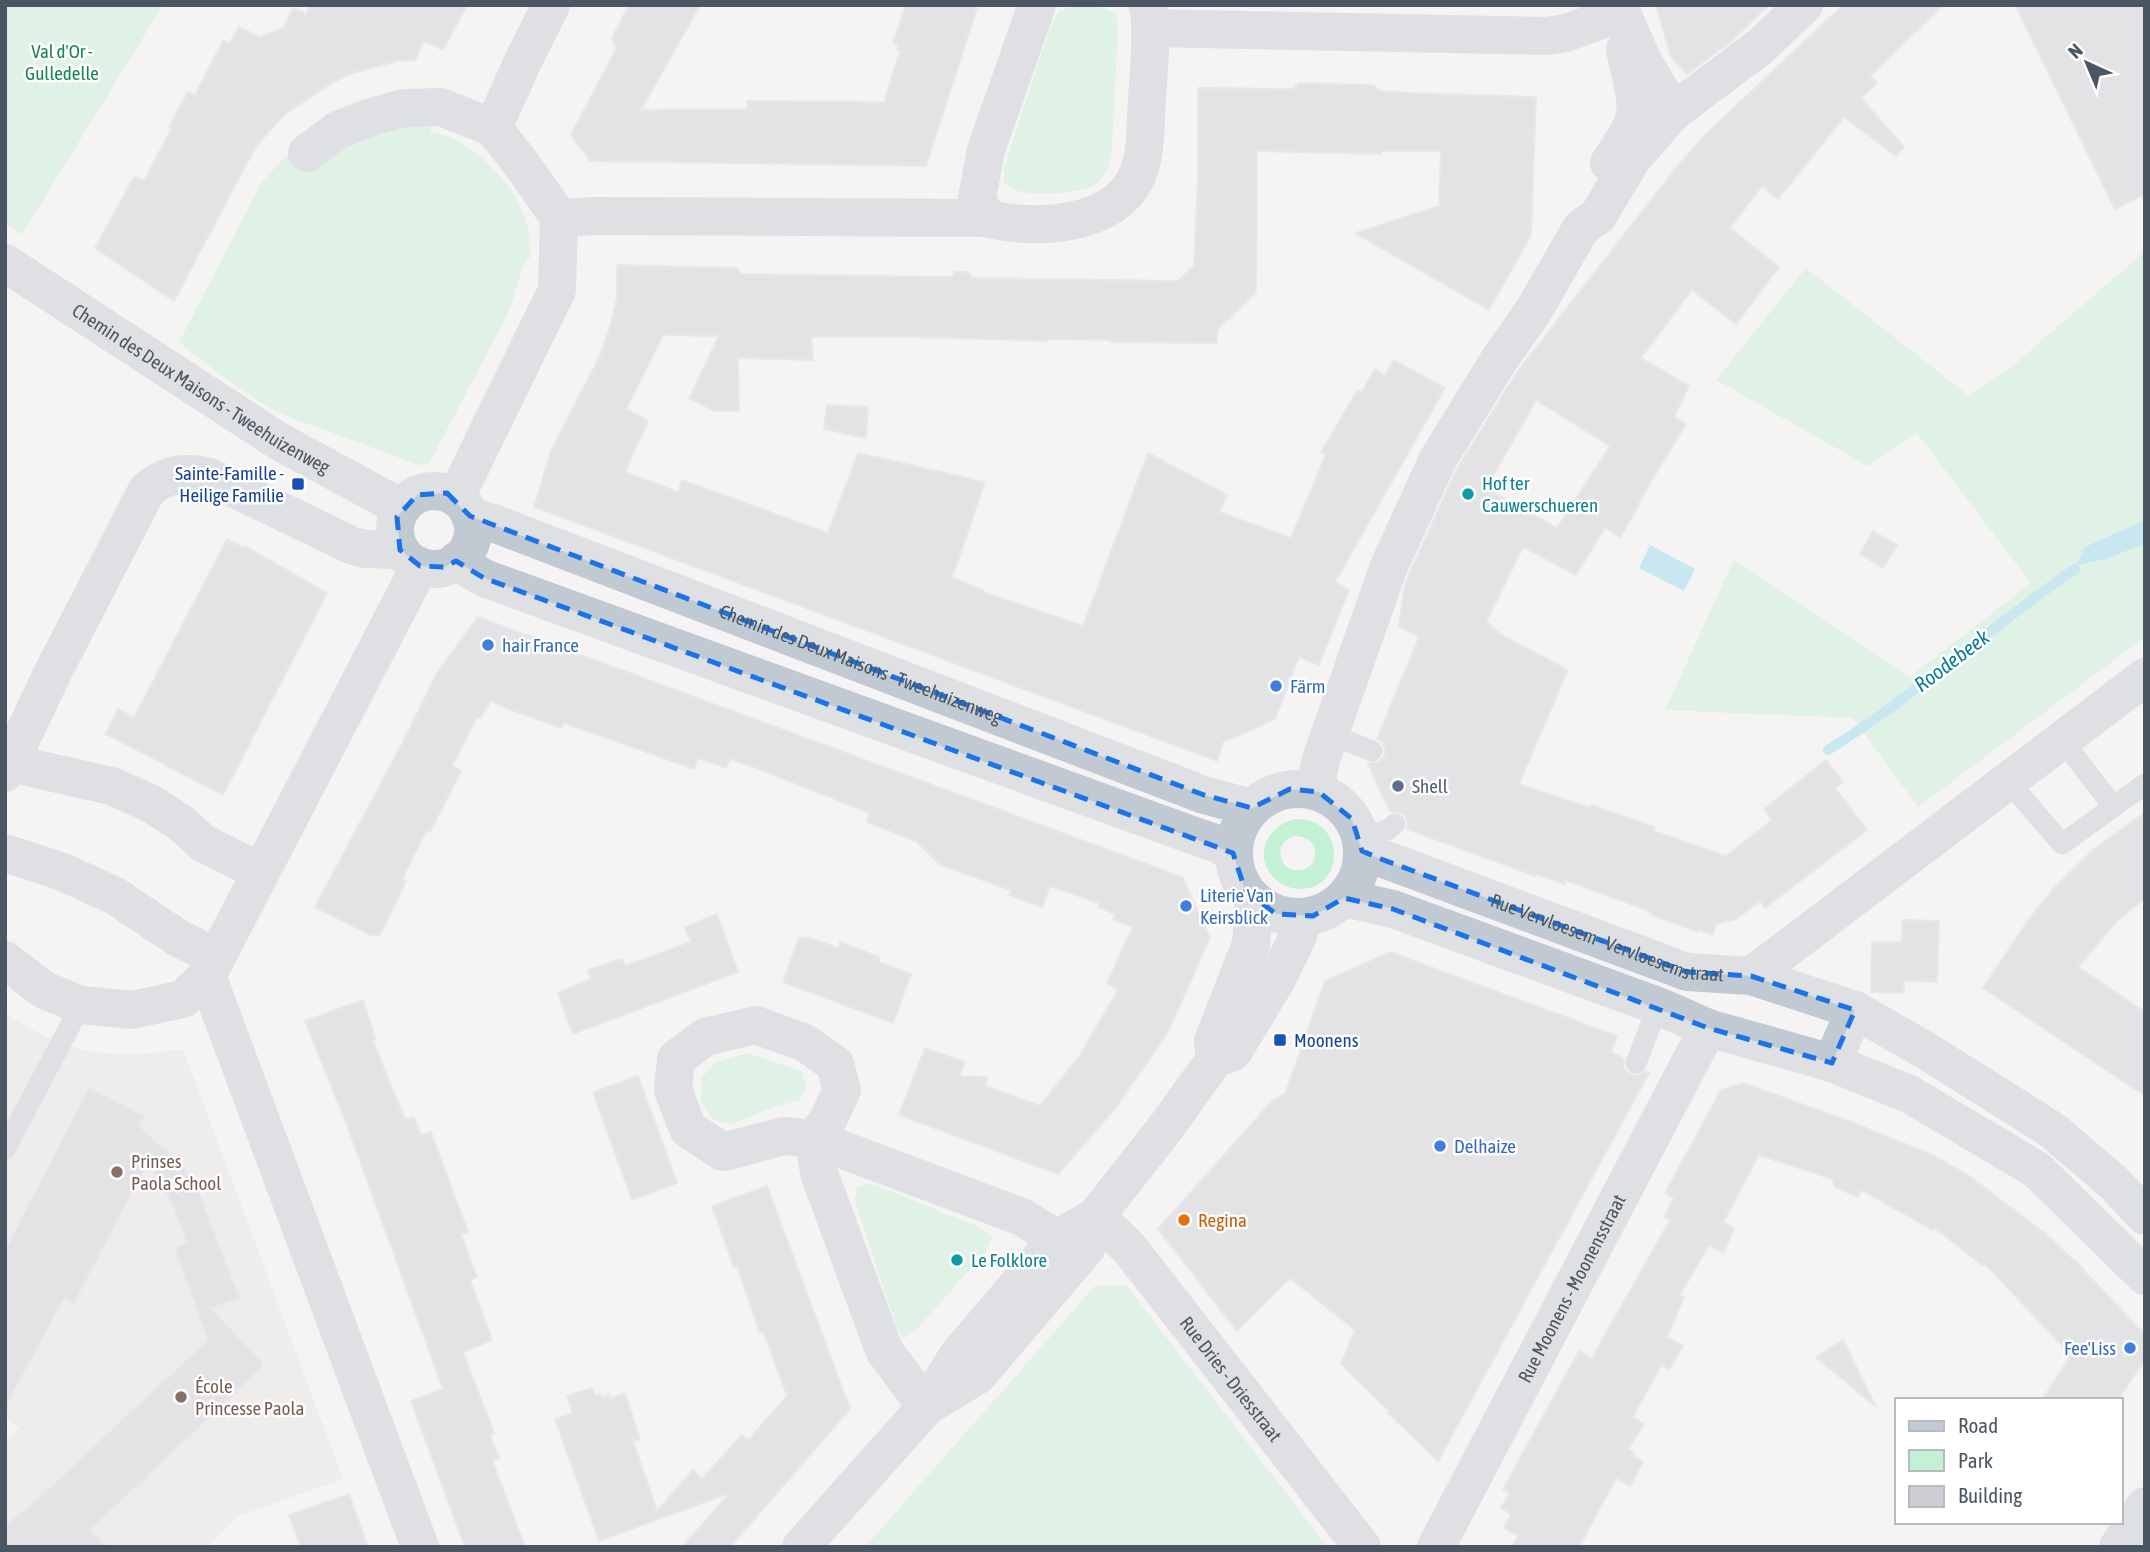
<svg xmlns="http://www.w3.org/2000/svg" width="2150" height="1552" font-family="'Asap Condensed',sans-serif">
<style>
.education{fill:#e6e4e5}
.green{fill:#c3f1d5;fill-rule:evenodd}
.water{fill:#90daee}
.lines{fill:none;stroke-linecap:round;stroke-linejoin:round}
.stream{stroke:#90daee;stroke-width:10}
.building{fill:#cdcfd5;stroke:#d7d9de;stroke-width:2;fill-rule:evenodd}
.service{stroke:#c1cad2;stroke-width:21}
.minor{stroke:#c1cad2;stroke-width:38}
.tertiary{stroke:#c1cad2;stroke-width:38}
.secondary{stroke:#c1cbd6;stroke-width:38}
.marked{fill:none;stroke:#1a73e8;stroke-width:5;stroke-dasharray:14 9;stroke-linejoin:round}
.transit-dot{fill:#1a4fb4;stroke:#fff;stroke-width:2.5}
.culture-dot{fill:#0f9aa8;stroke:#fff;stroke-width:2.5}
.shop-dot{fill:#3f7fe0;stroke:#fff;stroke-width:2.5}
.service-dot{fill:#5c6f8a;stroke:#fff;stroke-width:2.5}
.education-dot{fill:#8d6e63;stroke:#fff;stroke-width:2.5}
.food-dot{fill:#e8710a;stroke:#fff;stroke-width:2.5}
.labels{text-anchor:middle;stroke-width:5;stroke-linejoin:round;paint-order:stroke}
.park-label{font-size:19px;fill:#17864f;stroke:#fff}
.street-label{font-size:19px;fill:#4a5661;stroke:#fff}
.transit-label{font-size:19px;fill:#164399;stroke:#fff;text-anchor:end}
.culture-label{font-size:19px;fill:#0d838f;stroke:#fff;text-anchor:start}
.shop-label{font-size:19px;fill:#366cbe;stroke:#fff;text-anchor:start}
.service-label{font-size:19px;fill:#4e5e75;stroke:#fff;text-anchor:start}
.education-label{font-size:19px;fill:#785e54;stroke:#fff;text-anchor:start}
.food-label{font-size:19px;fill:#c56008;stroke:#fff;text-anchor:start}
.water-label{font-size:21px;font-style:italic;fill:#0c7c9b;stroke:#fff}
</style>
<rect width="100%" height="100%" fill="#f5f3f3"/>
<path class="education" d="M5,1014L53,1041L81,1049L103,1053L135,1055L183,1049L343,1479L238,1516L206,1547H5V1442L19,1428L5,1418Z"/>
<g class="green">
<path d="M5,5H163L22,234L5,223Z"/>
<path d="M1073,6L1100,7L1116,13L1118,26L1112,149C1110,161 1107,177 1096,184C1081,194 1029,197 1013,189C1009,188 1007,185 1004,182V170L1010,149L1050,28L1059,11Z"/>
<path d="M430,123L431,132C467,136 506,176 521,208C529,223 530,240 530,257C517,272 517,292 509,311L429,464L419,465L306,423C265,412 213,369 179,342L262,182L294,147L337,149L392,127Z"/>
<path d="M2145,251V637L1918,807L1853,718L1665,710L1734,560L1910,677L2031,583L1917,433L1868,466L1716,380L1806,268L1969,396L2014,365Z"/>
<path d="M1295,819C1345,817 1347,887 1301,889C1292,889 1283,886 1276,880C1252,858 1266,826 1295,819ZM1294,836C1327,835 1319,881 1288,868C1276,857 1278,842 1294,836Z"/>
<path d="M747,1053L802,1071L806,1086L800,1100L774,1107L732,1124L713,1120L701,1101V1079L714,1063Z"/>
<path d="M865,1184L875,1185L979,1227L992,1237L986,1251L915,1331L903,1339L896,1325L855,1202L857,1188Z"/>
<path d="M1095,1286H1127L1325,1544L1321,1547H865Z"/>
</g>
<g class="water">
<path d="M2145,520V544L2105,559L2078,565L2075,569L2085,547Z"/>
<path d="M1650,545L1695,569L1684,591L1639,568Z"/>
</g>
<g class="lines">
<path class="stream" d="M1828,750C1915,696 1990,627 2075,569"/>
</g>
<g class="building">
<path d="M310,5H467L443,50L424,41L415,60L398,61L352,73L332,83L284,115L256,146L174,301L95,248L134,177L144,181L172,128L169,127L188,92L195,95L223,41L229,44L239,27L260,37L284,28L293,8L306,14Z"/>
<path d="M629,5H700L641,110L748,109L747,101L884,102L900,51L897,50L899,45L893,43L906,5H978L926,166L590,161L571,135L616,49L612,38Z"/>
<path d="M1656,5H1769L1729,43L1687,74L1671,57Z"/>
<path d="M1843,5H1943L1870,76L1877,83L1861,98L1904,147L1896,156L1844,117L1778,199L1762,186L1730,228L1779,267L1736,324L1692,290L1641,358L1689,386L1674,417L1686,424L1638,503L1640,504L1620,537L1605,528L1576,575L1523,547L1486,622L1505,637L1568,670L1519,784L1590,808L1591,805L1655,827L1654,831L1726,856L1772,820L1764,809L1826,760L1843,782L1835,788L1867,830L1765,908L1760,901L1736,919L1716,924L1712,935L1699,930L1698,932L1651,915L1652,912L1565,880L1564,884L1536,874L1535,876L1407,829L1408,822L1405,815L1399,812H1390L1368,763L1379,762L1384,757L1385,749L1382,742L1377,739L1419,637L1399,626L1404,589L1409,574L1457,469L1517,372L1676,168L1705,135ZM1536,400L1610,446L1557,528L1494,493L1496,488L1488,485Z"/>
<path d="M2015,5H2145V194L2115,209Z"/>
<path d="M1299,83L1373,85L1380,91L1412,93L1536,97L1531,235L1489,310L1355,233L1439,206L1441,151H1381V154L1257,151L1256,292L1217,330V343L1111,342V340L1047,339V341L882,336V337H811L813,360L738,358L739,411H714L689,398L719,336L663,335L626,409L648,421L625,472L678,492L682,480L828,533L858,453L985,482L952,578L983,590V592L1083,626L1148,453L1227,495L1219,512L1291,538L1326,454L1321,452L1357,391L1361,393L1375,369L1385,376L1394,360L1445,388L1335,582L1349,590L1319,665L1299,657L1275,719L1223,742L1217,761L534,507L551,451L600,356L611,324L617,297V265L737,268L741,274L951,277L955,272H968L972,278L1178,281L1194,266L1198,174V88L1293,89Z"/>
<path d="M827,405L868,407L866,438L824,429Z"/>
<path d="M1873,531L1897,545L1883,568L1860,554Z"/>
<path d="M227,539L244,548L245,546L327,593L223,795L106,734L118,709L134,718Z"/>
<path d="M478,617L1182,877L1210,938L1168,1032L1114,1110L1058,1174L899,1115L925,1048L965,1062L959,1076L987,1077L986,1086L1040,1106L1080,1055L1118,990L1107,983L1133,927L1113,920L1115,914L1098,907L1099,903L1050,886L1042,907L1009,895L1011,890L940,865L916,841L867,822L870,813L759,769L730,759L726,768L698,758L694,769L564,723L562,728L509,709L491,701L481,718L477,717L452,766L461,771L430,832L427,830L402,879L406,881L380,935H370L315,907L403,742L437,673Z"/>
<path d="M2145,812V898L2116,922L2078,967L2145,1012V1096L1983,988L2029,919L2055,887L2093,850Z"/>
<path d="M717,914L738,972L573,1034L558,993L591,979L588,970L622,959L625,966L691,942L685,927Z"/>
<path d="M1903,920L1939,921L1937,982L1904,981V993L1871,992L1872,942H1902Z"/>
<path d="M799,938H810L838,948L840,942L879,957V962L911,974L893,1023L783,982Z"/>
<path d="M1390,952L1617,1036L1611,1052L1624,1059L1623,1066L1626,1072L1637,1076L1646,1071L1649,1073L1438,1461L1388,1413L1389,1411L1341,1364L1355,1330L1290,1278L1237,1331L1158,1229L1273,1100L1285,1094L1325,981Z"/>
<path d="M363,1000L376,1040L373,1041L405,1120L414,1117L421,1136L431,1132L468,1232L461,1234L477,1277L470,1280L492,1340L463,1352L494,1433L490,1435L499,1458L492,1460L525,1547H465L411,1401L443,1389L347,1125L305,1021Z"/>
<path d="M638,1076L677,1183L632,1200L593,1092Z"/>
<path d="M1743,1083L1849,1121L1932,1155L1968,1175L2042,1231L2076,1262L2145,1335V1359L2118,1400H2042L2071,1355L1984,1263L1982,1265L1935,1228L1933,1230L1861,1190L1858,1197L1835,1187L1832,1179L1759,1155L1723,1222L1734,1229L1723,1253L1709,1245L1680,1295L1684,1297L1667,1337L1683,1346L1669,1369L1661,1365L1633,1417L1644,1424L1628,1449L1634,1453L1632,1455L1643,1462L1630,1486L1616,1478L1579,1547H1512L1518,1536L1504,1528L1511,1514L1501,1508L1510,1493L1503,1489L1579,1351L1592,1358L1670,1220L1664,1217L1674,1198L1665,1193L1721,1090Z"/>
<path d="M89,1088L144,1116L139,1126L181,1165L195,1183L239,1298L211,1308L264,1365L90,1530L106,1547H5V1527L21,1512L23,1513L208,1340L175,1248L187,1243L173,1205L148,1161L74,1303L64,1298L5,1407V1251Z"/>
<path d="M767,1186L850,1409L730,1547H682L730,1493L599,1541L555,1419L572,1413L567,1396L592,1388L595,1396L600,1394L602,1398L609,1394L610,1399L625,1393L640,1439L633,1441L657,1511L693,1470L702,1479L742,1435L748,1440L787,1396L763,1331L760,1333L737,1266L734,1267L712,1206Z"/>
<path d="M1843,1340L1876,1407L1816,1357Z"/>
<path d="M349,1494L368,1547H301L289,1515Z"/>
</g>
<g class="lines">
<g class="service">
<path d="M1330,734L1372,751"/>
<path d="M2062,740L2113,806"/>
<path d="M2008,781L2062,844L2145,784"/>
<path d="M1361,840L1389,829L1395,824"/>
<path d="M1636,1063L1658,1006"/>
<path d="M5,1149L81,1005"/>
</g>
<g class="minor">
<path d="M1151,28L1546,36L1566,33L1621,13"/>
<path d="M1673,112L1761,46L1804,5"/>
<path d="M493,128L523,61L551,5"/>
<path d="M307,153L338,130L371,117L404,108L441,107L493,128L523,166L559,218L557,290L456,497"/>
<path d="M559,218L595,216L986,218C1032,231 1118,227 1138,173C1147,151 1145,123 1147,99C1149,68 1152,38 1149,8L1147,5"/>
<path d="M986,218L977,198L986,150L1037,5"/>
<path d="M10,763L111,786L150,803L181,823L203,843L261,872"/>
<path d="M5,773L54,670L147,490C168,473 184,471 210,477L353,546L366,549L400,550"/>
<path d="M5,853L63,872L115,896L178,938L216,957"/>
<path d="M5,960L44,990L81,1005L132,1010L183,999L207,976L420,566"/>
<path d="M207,976L420,1547"/>
<path d="M1751,976L2145,677"/>
<path d="M1832,1063L1855,1010"/>
<path id="s1" d="M1096,1216L1129,1248L1362,1547"/>
<path d="M926,1407L884,1350L819,1173L814,1139L829,1118L842,1090L835,1064L805,1043L756,1025L705,1037L676,1059L673,1090L688,1129L723,1152L784,1136L814,1139L1022,1217L1057,1239"/>
<path id="s2" d="M1436,1547L1708,1028"/>
</g>
<g class="tertiary">
<path d="M1609,163C1618,148 1632,132 1635,115C1638,94 1628,69 1625,49"/>
<path id="s3" d="M5,263L280,442L402,508"/>
<circle cx="434" cy="530" r="39"/>
<path id="s4" d="M470,516L493,523L1204,795L1252,808"/>
<path d="M456,561L484,578L1189,834L1218,844L1233,853"/>
<circle cx="1298" cy="853" r="64"/>
<path d="M1319,792L1318,774L1322,756L1389,566L1438,459L1499,360L1534,310L1581,228L1598,216L1632,159L1673,112L1644,63L1618,5"/>
<path id="s5" d="M1362,851L1687,972L1751,976L1855,1010L1925,1050L2052,1130L2114,1183L2145,1216"/>
<path d="M1344,898L1393,909L1658,1006L1708,1028L1832,1063L1909,1094L2037,1170L2145,1276"/>
<path d="M1215,1059L1213,1041L1251,944L1254,900"/>
<path d="M932,1403L978,1375L1087,1247L1096,1216"/>
<path d="M801,1547L926,1407L958,1355L1057,1239L1096,1216L1167,1126L1215,1059L1233,1052L1277,979L1298,936L1302,918"/>
</g>
<path class="secondary" d="M2118,1547L2145,1506"/>
</g>
<path d="M0 0H2150V1552H0ZM447,493L470,516L1204,795L1252,808L1290,789L1319,792L1352,819L1362,851L1381,859L1687,972L1751,976L1855,1010L1832,1063L1708,1028L1393,909L1344,898L1313,916L1276,914L1245,890L1233,853L484,578L456,561L445,567L420,566L400,550L397,517L417,495Z" fill="#f5f3f3" fill-opacity=".55" fill-rule="evenodd"/>
<path class="marked" d="M447,493L470,516L1204,795L1252,808L1290,789L1319,792L1352,819L1362,851L1381,859L1687,972L1751,976L1855,1010L1832,1063L1708,1028L1393,909L1344,898L1313,916L1276,914L1245,890L1233,853L484,578L456,561L445,567L420,566L400,550L397,517L417,495Z"/>
<g class="transit-dot">
<rect x="291" y="477" width="14" height="14" rx="3.5"/>
<rect x="1273" y="1033" width="14" height="14" rx="3.5"/>
</g>
<g class="culture-dot">
<circle cx="1468" cy="494" r="7"/>
<circle cx="957" cy="1260" r="7"/>
</g>
<g class="shop-dot">
<circle cx="488" cy="645" r="7"/>
<circle cx="1276" cy="686" r="7"/>
<circle cx="1186" cy="906" r="7"/>
<circle cx="1440" cy="1146" r="7"/>
<circle cx="2130" cy="1348" r="7"/>
</g>
<circle class="service-dot" cx="1398" cy="786" r="7"/>
<g class="education-dot">
<circle cx="117" cy="1172" r="7"/>
<circle cx="181" cy="1397" r="7"/>
</g>
<circle class="food-dot" cx="1184" cy="1220" r="7"/>
<g class="labels">
<g class="park-label">
<text x="62" y="58">Val d'Or -<tspan x="62" dy="22">Gulledelle</tspan></text>
</g>
<g class="street-label">
<text dy="7" stroke="none"><textPath href="#s3" startOffset="233">Chemin des Deux Maisons - Tweehuizenweg</textPath></text>
<text dy="7" stroke="none"><textPath href="#s4" startOffset="418">Chemin des Deux Maisons - Tweehuizenweg</textPath></text>
<text dy="7" stroke="none"><textPath href="#s5" startOffset="261">Rue Vervloesem - Vervloesemstraat</textPath></text>
<text dy="7" stroke="none"><textPath href="#s2" startOffset="292">Rue Moonens - Moonensstraat</textPath></text>
<text dy="7" stroke="none"><textPath href="#s1" startOffset="212">Rue Dries - Driesstraat</textPath></text>
</g>
<g class="transit-label">
<text x="284" y="480">Sainte-Famille -<tspan x="284" dy="22">Heilige Familie</tspan></text>
<text x="1294" y="1047" text-anchor="start">Moonens</text>
</g>
<g class="culture-label">
<text x="1482" y="490">Hof ter<tspan x="1482" dy="22">Cauwerschueren</tspan></text>
<text x="971" y="1267">Le Folklore</text>
</g>
<g class="shop-label">
<text x="502" y="652">hair France</text>
<text x="1290" y="693">Färm</text>
<text x="1200" y="902">Literie Van<tspan x="1200" dy="22">Keirsblick</tspan></text>
<text x="1454" y="1153">Delhaize</text>
<text x="2116" y="1355" text-anchor="end">Fee'Liss</text>
</g>
<g class="service-label">
<text x="1412" y="793">Shell</text>
</g>
<g class="education-label">
<text x="131" y="1168">Prinses<tspan x="131" dy="22">Paola School</tspan></text>
<text x="195" y="1393">École<tspan x="195" dy="22">Princesse Paola</tspan></text>
</g>
<g class="food-label">
<text x="1198" y="1227">Regina</text>
</g>
<g class="water-label">
<text transform="translate(1952 661) rotate(-37)" y="7">Roodebeek</text>
</g>
</g>
<rect width="2150" height="1552" fill="none" stroke="#4a5661" stroke-width="14"/>
<rect x="1895" y="1398" width="228" height="126" fill="#ffffff" stroke="#b7bbc0" stroke-width="2"/>
<rect x="1909" y="1421" width="35" height="10" fill="#c1cbd6" stroke="#b7bbc0" stroke-width="2"/>
<text x="1958" y="1433" font-size="21" fill="#4a5661">Road</text>
<rect x="1909" y="1450" width="35" height="21" fill="#c3f1d5" stroke="#b7bbc0" stroke-width="2"/>
<text x="1958" y="1468" font-size="21" fill="#4a5661">Park</text>
<rect x="1909" y="1486" width="35" height="21" fill="#cdcfd5" stroke="#b7bbc0" stroke-width="2"/>
<text x="1958" y="1503" font-size="21" fill="#4a5661">Building</text>
<g transform="translate(2087 63) rotate(316)" stroke="#ffffff" stroke-width="5" paint-order="stroke">
<path d="M0-5L12 26L0 18L-12 26Z" fill="#4a5661"/>
<text y="-10" font-size="19" font-weight="bold" text-anchor="middle" fill="#4a5661">N</text>
</g>
</svg>
